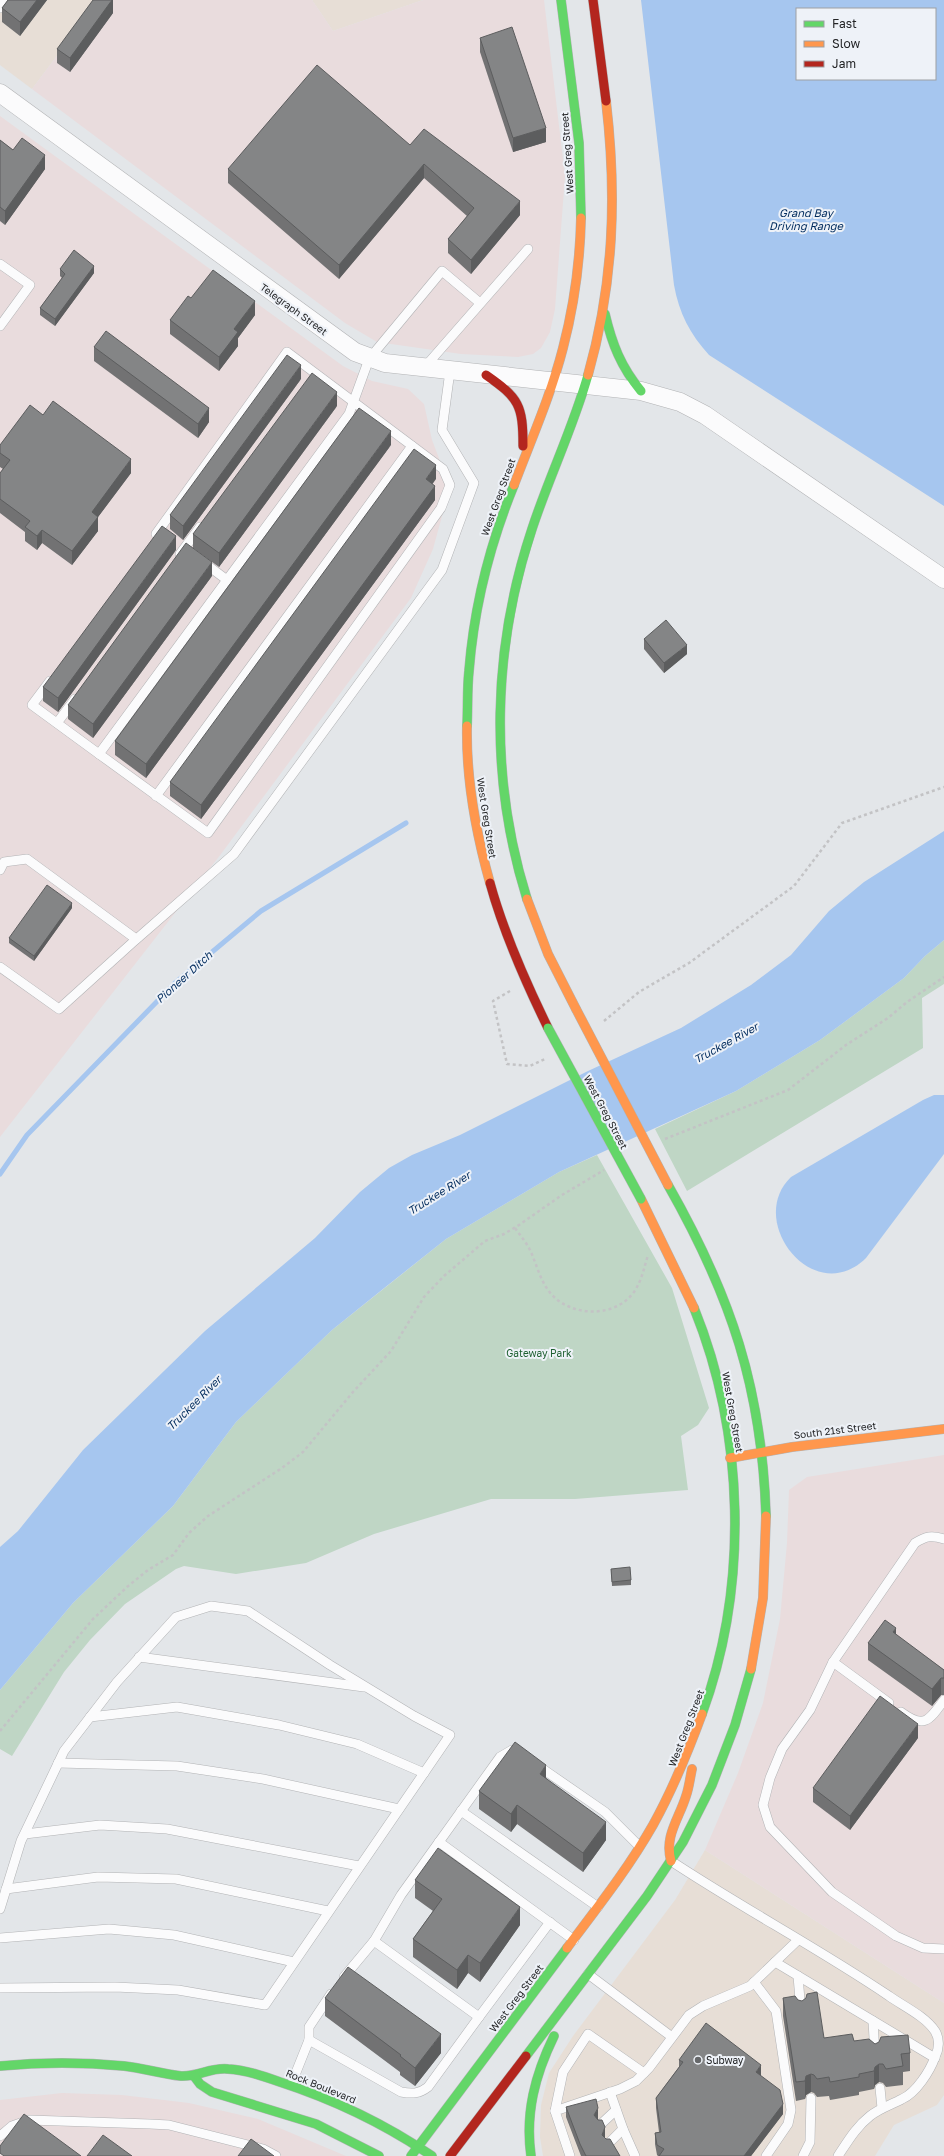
<svg xmlns="http://www.w3.org/2000/svg" width="944" height="2156" font-family="'Golos Text',sans-serif">
<style>
.commercial{fill:#e7ded6}
.industrial{fill:#e9dcdd}
.green{fill:#bfd6c5}
.water{fill:#a6c6ef;fill-rule:evenodd}
.lines{fill:none;stroke-linecap:round;stroke-linejoin:round}
.stream{stroke:#a6c6ef;stroke-width:5}
.lane-casing{stroke:#b2b3b5;stroke-width:10}
.street-casing{stroke:#b2b3b5;stroke-width:19}
.fast-casing{stroke:#b2b3b5;stroke-width:10}
.slow-casing{stroke:#b2b3b5;stroke-width:10}
.jam-casing{stroke:#b2b3b5;stroke-width:10}
.path{stroke:#c3c3c5;stroke-width:2.5;stroke-dasharray:3 3;stroke-linecap:butt}
.lane{stroke:#fbfbfc;stroke-width:9}
.street{stroke:#fbfbfc;stroke-width:18}
.fast{stroke:#63d668;stroke-width:9}
.slow{stroke:#ff974d;stroke-width:9}
.jam{stroke:#b3261e;stroke-width:9}
.fast-bridge-casing{stroke:#b2b3b5;stroke-width:10;stroke-linecap:butt}
.slow-bridge-casing{stroke:#b2b3b5;stroke-width:10;stroke-linecap:butt}
.fast-bridge{stroke:#63d668;stroke-width:9}
.slow-bridge{stroke:#ff974d;stroke-width:9}
.wall{fill:#727273}
.shaded-wall{fill:#5c5d5e}
.building{fill:#848586;stroke:#5c5d5e}
.poi-dot{fill:#66686a;stroke:#eef2f8;stroke-width:1.5}
.labels{text-anchor:middle;stroke-width:4;stroke-linejoin:round;paint-order:stroke}
.street-label{font-size:10px;fill:#232426;stroke:#eef2f8}
.park-label{font-size:10px;fill:#1e6031;stroke:#eef2f8}
.poi-label{font-size:10px;fill:#232426;stroke:#eef2f8;text-anchor:start}
.water-label{font-size:11px;font-style:italic;fill:#002b5d;stroke:#eef2f8}
</style>
<rect width="100%" height="100%" fill="#e3e6e9"/>
<g class="commercial">
<path d="M0,0H99L32,89L0,65Z"/>
<path d="M312,0H423L333,31Z"/>
<path d="M705,1850L944,2003V2095L937,2105L894,2125L875,2156H543L540,2137L541,2105L549,2073L573,2036L675,1900Z"/>
</g>
<g class="industrial">
<path d="M99,0H312L333,31L423,0H544L565,176L555,309L550,332L541,348L533,354L518,357L461,354L377,342L345,323L32,89Z"/>
<path d="M0,116L343,366L372,381L408,389L424,404L432,440L450,487L433,549L411,598L221,854L0,1137Z"/>
<path d="M944,1455V2003L705,1850L738,1773L763,1703L780,1619L787,1543L789,1490L807,1477Z"/>
<path d="M62,2093L122,2095L189,2103L258,2119L346,2156H0V2100Z"/>
</g>
<g class="green">
<path d="M944,940V984L922,998L923,1048L687,1191L655,1129L736,1091L820,1040L904,978L925,956Z"/>
<path d="M597,1155L672,1288L709,1408L698,1425L681,1436L688,1490L575,1499H491L374,1534L306,1563L236,1574L184,1566L176,1569L125,1604L90,1640L64,1672L12,1756L0,1749V1690L73,1603L173,1506L236,1422L332,1330L446,1239L559,1172Z"/>
</g>
<g class="water">
<path d="M641,0H944V506L709,355C690,334 679,313 674,285ZM797,9H935V79H797Z"/>
<path d="M944,831V940L925,956L904,978L820,1040L736,1091L559,1172L446,1239L383,1289L332,1330L236,1422L173,1506L73,1603L0,1690V1547L18,1531L83,1450L205,1331L315,1238L360,1192L389,1168L412,1155L460,1135L588,1071L681,1028L751,985L791,955L829,911L864,882Z"/>
<path d="M934,1095H944V1154L866,1258C814,1309 745,1221 791,1177L923,1100Z"/>
</g>
<g class="lines">
<path class="stream" d="M0,1174L27,1135L175,983L261,911L406,823"/>
<g class="lane-casing">
<g id="lane">
<path d="M0,8L5,0"/>
<path d="M0,264L30,285L0,326"/>
<path d="M424,368L528,249"/>
<path d="M156,534L287,352L443,469L450,485L441,508L208,833L99,754L349,414L369,359L442,271L480,303"/>
<path d="M180,554L200,527"/>
<path d="M203,562L227,580"/>
<path d="M50,681L32,705L99,754"/>
<path d="M57,723L75,699"/>
<path d="M156,796L412,446"/>
<path d="M0,870L4,862L27,859L136,939"/>
<path d="M0,967L59,1009L132,943L234,854L442,570L474,483L442,430L450,371"/>
<path d="M944,1539C932,1535 926,1536 915,1543L833,1662L810,1710L782,1749L770,1778L763,1805L770,1827L832,1892L896,1936L923,1948L944,1949"/>
<path d="M139,1657L364,1687"/>
<path d="M833,1662L889,1703"/>
<path d="M901,1712C924,1729 929,1721 944,1700"/>
<path d="M90,1717L177,1707L279,1725L357,1744L424,1773"/>
<path d="M58,1763L177,1766L263,1779L399,1809"/>
<path d="M537,1765L605,1812L639,1846"/>
<path d="M461,1811L598,1907"/>
<path d="M25,1834L100,1825L167,1829L359,1866"/>
<path d="M439,1842L574,1940"/>
<path d="M671,1861C742,1908 818,1948 889,1996C903,2006 925,2016 935,2031C940,2039 939,2049 935,2057C930,2071 916,2093 902,2099C891,2105 880,2108 870,2116C856,2127 848,2141 838,2156"/>
<path d="M6,1889L98,1877L176,1879L328,1911"/>
<path d="M0,1909L21,1841L64,1751L117,1682L176,1617L211,1606L248,1611L330,1665L414,1716L450,1735L265,2005L178,1990L115,1987L0,1988"/>
<path d="M0,1938L109,1929L174,1935L294,1962"/>
<path d="M374,1941L479,2017L550,1922"/>
<path d="M775,1962L935,2058"/>
<path d="M588,1974L672,2037"/>
<path d="M798,1976L801,2012"/>
<path d="M344,1977L374,1941L401,1895L500,1757L512,1750L518,1752"/>
<path d="M754,1982L776,2011L791,2110L788,2124L766,2156"/>
<path d="M873,2021L875,2055"/>
<path d="M309,2040V2027L331,1994"/>
<path d="M291,2085L309,2040L401,2092C412,2094 419,2094 428,2087L479,2017"/>
<path d="M880,2088L882,2108"/>
<path d="M610,2092L623,2129L635,2156"/>
<path d="M555,2111L563,2072L588,2034L644,2073"/>
<path d="M600,2125L616,2110"/>
<path d="M0,2136L12,2126L29,2120L150,2124L169,2125L263,2149L276,2156"/>
<path d="M608,2144L623,2129"/>
<path d="M570,2156L555,2111L620,2089L636,2081L649,2068L689,2015L703,2006L750,1986L798,1940"/>
<path d="M803,2156L810,2142L811,2098"/>
</g>
</g>
<g class="street-casing">
<path id="street" d="M0,93L355,352L385,363L641,391L680,402L705,415L944,579"/>
</g>
<g class="fast-casing">
<g id="fast">
<path d="M561,0L579,143L581,218"/>
<path d="M605,314C612,344 621,367 641,391"/>
<path d="M467,726C468,707 467,689 469,671C474,607 490,544 514,485"/>
<path d="M527,899C489,778 492,649 532,529C549,477 573,428 588,375"/>
<path d="M668,1185C731,1296 762,1388 766,1516"/>
<path d="M694,1308C745,1434 749,1586 702,1714"/>
<path d="M526,2056L647,1896L683,1842L712,1785L735,1725L751,1669"/>
<path d="M0,2066C41,2062 83,2062 124,2066C143,2068 162,2074 181,2076C198,2077 211,2067 228,2069C246,2070 263,2076 280,2082C335,2100 385,2124 432,2156"/>
<path d="M194,2076L200,2084L212,2092L316,2124L379,2156"/>
<path d="M411,2156L567,1948"/>
<path d="M531,2156C525,2113 535,2075 554,2036"/>
</g>
</g>
<g class="slow-casing">
<g id="slow">
<path d="M588,375C614,283 617,195 606,101"/>
<path d="M514,485C531,440 551,395 563,348C574,306 580,262 581,218"/>
<path d="M467,726C466,778 476,833 490,883"/>
<path d="M527,899L548,954L576,1009"/>
<path d="M641,1199L694,1308"/>
<path d="M730,1458L792,1447L944,1429"/>
<path d="M751,1669L763,1598L766,1516"/>
<path d="M671,1861C664,1836 679,1819 686,1796C689,1788 690,1778 692,1769"/>
<path d="M567,1948C597,1908 628,1869 653,1825C673,1789 688,1752 702,1714"/>
</g>
</g>
<g class="jam-casing">
<g id="jam">
<path d="M593,0L606,101"/>
<path d="M486,375C519,398 523,405 523,446"/>
<path d="M490,883C504,934 525,981 548,1028"/>
<path d="M450,2156L526,2056"/>
</g>
</g>
<g class="path">
<path d="M510,991L493,1001L507,1064L530,1066L545,1059"/>
<path d="M604,1021L639,992L689,963L794,886L842,823L944,787"/>
<path d="M665,1139L788,1090L846,1045L888,1018L907,1002L944,977"/>
<path d="M515,1228C520,1235 525,1241 529,1248C537,1264 540,1282 552,1295C573,1317 615,1318 634,1292C642,1280 644,1268 648,1255"/>
<path d="M0,1731L93,1619L127,1587L148,1570L173,1555L189,1533L208,1516L282,1468L303,1452L353,1392L391,1351L424,1297L444,1276L485,1241L504,1234L519,1225L562,1195L604,1170"/>
</g>
<use href="#lane" class="lane"/>
<use href="#street" class="street"/>
<use href="#fast" class="fast"/>
<use href="#slow" class="slow"/>
<use href="#jam" class="jam"/>
<g class="fast-bridge-casing">
<path id="fast-bridge" d="M548,1028L641,1199"/>
</g>
<g class="slow-bridge-casing">
<path id="slow-bridge" d="M576,1009L668,1185"/>
</g>
<use href="#fast-bridge" class="fast-bridge"/>
<use href="#slow-bridge" class="slow-bridge"/>
</g>
<g class="wall">
<path d="M8,0H47L20,36L2,22V8Z"/>
<path d="M113,0V13L70,72L57,63V49Z"/>
<path d="M480,38L546,142L513,152L480,52Z"/>
<path d="M0,140L13,150L45,169L5,225L0,221Z"/>
<path d="M410,145L520,215L471,274L448,253V239L467,216L424,178L339,279L228,183V169Z"/>
<path d="M60,269L94,273L55,326L40,315V308L62,278L60,276Z"/>
<path d="M191,298L255,315L238,338V346L219,371L170,334V320Z"/>
<path d="M94,347L209,422L198,438L94,361Z"/>
<path d="M301,379L183,540L170,529V515Z"/>
<path d="M337,406L219,567L193,548V534Z"/>
<path d="M43,415L131,473L98,517V531L72,565L42,543L37,550L25,541V532L0,513V473L3,469L0,467V445Z"/>
<path d="M391,445L146,778L115,755V741Z"/>
<path d="M436,479L432,484L435,500L201,819L170,796V782Z"/>
<path d="M176,550L58,712L43,701V687Z"/>
<path d="M212,576L93,738L68,719V705Z"/>
<path d="M644,639L687,654L664,673L644,649Z"/>
<path d="M72,908L34,961L9,943V938Z"/>
<path d="M611,1569L631,1580V1585L612,1586Z"/>
<path d="M896,1635L944,1670V1695H941L932,1706L868,1660V1643Z"/>
<path d="M918,1738L850,1830L813,1802V1788Z"/>
<path d="M546,1778L606,1840L583,1872L517,1824L511,1832L479,1809V1791Z"/>
<path d="M415,1880L520,1925L480,1982L468,1973L457,1989L413,1957V1939L433,1911L415,1898Z"/>
<path d="M325,1998L441,2053L415,2086L400,2075V2072L325,2016Z"/>
<path d="M783,1998L824,2038L854,2041L910,2053V2071L903,2072V2085L886,2087L883,2083L879,2082L875,2085L874,2089L859,2092V2095L830,2100L829,2096L817,2097L814,2093L811,2092L806,2095L805,2099L796,2101L783,2016Z"/>
<path d="M679,2060L761,2075V2076L783,2114L751,2156H658L657,2155L655,2144V2133L659,2132L656,2108V2098L679,2067Z"/>
<path d="M566,2107L598,2119V2120L605,2138L620,2156H581L566,2117Z"/>
</g>
<g class="shaded-wall">
<path d="M37,0H47L20,36V22Z"/>
<path d="M112,0H113V13L70,72V58Z"/>
<path d="M546,128V142L513,152V138Z"/>
<path d="M45,155V169L5,225V211Z"/>
<path d="M424,164V178L339,279V265Z"/>
<path d="M520,201V215L471,274V260Z"/>
<path d="M94,266V273L55,326V319Z"/>
<path d="M255,301V315L238,338V346L219,371V357L234,329Z"/>
<path d="M301,365V379L183,540V526Z"/>
<path d="M337,392V406L219,567V553Z"/>
<path d="M209,408V422L198,438V424Z"/>
<path d="M391,431V445L146,778V764Z"/>
<path d="M131,459V473L98,517V531L72,565V551L92,512Z"/>
<path d="M436,465V479L426,493V479Z"/>
<path d="M435,486V500L201,819V805Z"/>
<path d="M42,530V543L37,550V536Z"/>
<path d="M176,536V550L58,712V698Z"/>
<path d="M212,562V576L93,738V724Z"/>
<path d="M687,645V654L664,673V663Z"/>
<path d="M72,903V908L34,961V956Z"/>
<path d="M896,1628V1645L893,1632Z"/>
<path d="M941,1678V1695L932,1706V1689Z"/>
<path d="M918,1724V1738L850,1830V1816Z"/>
<path d="M546,1765V1783L540,1774Z"/>
<path d="M517,1805V1824L511,1832V1814Z"/>
<path d="M606,1822V1840L583,1872V1853Z"/>
<path d="M520,1907V1925L480,1982V1963Z"/>
<path d="M468,1955V1973L457,1989V1970Z"/>
<path d="M441,2034V2053L415,2086V2068Z"/>
<path d="M879,2064V2082L875,2085L874,2089V2071L875,2067Z"/>
<path d="M761,2065V2075L756,2083V2072Z"/>
<path d="M811,2074V2092L806,2095L805,2099V2081L806,2076Z"/>
<path d="M783,2104V2114L751,2156H744Z"/>
<path d="M598,2108V2119L594,2126V2115Z"/>
<path d="M605,2127V2138L602,2135Z"/>
</g>
<g class="building">
<path d="M8,0H37L20,22L2,8Z"/>
<path d="M93,0H112L70,58L57,49Z"/>
<path d="M512,27L546,128L513,138L480,38Z"/>
<path d="M317,65L410,145L424,129L520,201L471,260L448,239L474,208L424,164L339,265L228,169Z"/>
<path d="M22,138L45,155L5,211L0,207V140L13,150Z"/>
<path d="M74,250L94,266L55,319L40,308L65,274L60,269Z"/>
<path d="M213,270L255,301L234,329L238,332L219,357L170,320L188,296L191,298Z"/>
<path d="M106,331L209,408L198,424L94,347Z"/>
<path d="M287,355L301,365L183,526L170,515Z"/>
<path d="M312,373L337,392L219,553L193,534Z"/>
<path d="M53,401L131,459L92,512L98,517L72,551L42,530L37,536L25,527L30,521L0,499V473L10,460L0,453V445L30,405L43,415Z"/>
<path d="M359,408L391,431L146,764L115,741Z"/>
<path d="M414,449L436,465L426,479L435,486L201,805L170,782Z"/>
<path d="M162,526L176,536L58,698L43,687Z"/>
<path d="M186,543L212,562L93,724L68,705Z"/>
<path d="M666,620L687,645L664,663L644,639Z"/>
<path d="M47,885L72,903L34,956L9,938Z"/>
<path d="M630,1567L631,1580L612,1582L611,1569Z"/>
<path d="M885,1620L896,1628L893,1632L944,1670V1678H941L932,1689L868,1643Z"/>
<path d="M880,1696L918,1724L850,1816L813,1788Z"/>
<path d="M515,1742L546,1765L540,1774L606,1822L583,1853L517,1805L511,1814L479,1791Z"/>
<path d="M438,1848L520,1907L480,1963L468,1955L457,1970L413,1939L442,1899L415,1880Z"/>
<path d="M348,1967L441,2034L415,2068L400,2056L401,2055L325,1998Z"/>
<path d="M817,1992L824,2038L852,2034L854,2041L869,2039L875,2044L879,2042L881,2037L908,2035L910,2053L901,2054L903,2066L886,2069L883,2064H879L875,2067L874,2071L859,2074V2077L830,2082L829,2077L817,2079L814,2075L811,2074L806,2076L805,2081L796,2082L783,1998L795,1996L798,2000L802,2001L806,1998L807,1994Z"/>
<path d="M706,2023L761,2065L756,2072L780,2090L783,2104L744,2156H659L664,2149L657,2145L655,2133L661,2132L656,2098L683,2062L679,2060Z"/>
<path d="M596,2099L598,2108L594,2115L598,2120H602L605,2127L602,2135L606,2139H610L620,2156H586L580,2144L566,2107Z"/>
<path d="M24,2114L81,2156H4L0,2153V2146Z"/>
<path d="M103,2135L132,2156H87Z"/>
<path d="M251,2139L274,2156H238Z"/>
</g>
<circle class="poi-dot" cx="698" cy="2060" r="4"/>
<g class="labels">
<g class="street-label">
<text transform="translate(567 153) rotate(-94)" y="4">West Greg Street</text>
<text transform="translate(294 309) rotate(36)" y="4">Telegraph Street</text>
<text transform="translate(498 497) rotate(-70)" y="4">West Greg Street</text>
<text transform="translate(487 818) rotate(81)" y="4">West Greg Street</text>
<text transform="translate(606 1112) rotate(62)" y="4">West Greg Street</text>
<text transform="translate(733 1412) rotate(80)" y="4">West Greg Street</text>
<text transform="translate(835 1430) rotate(-7)" y="4">South 21st Street</text>
<text transform="translate(686 1728) rotate(-69)" y="4">West Greg Street</text>
<text transform="translate(516 1998) rotate(-53)" y="4">West Greg Street</text>
<text transform="translate(321 2086) rotate(22)" y="4">Rock Boulevard</text>
</g>
<g class="park-label">
<text x="539" y="1357">Gateway Park</text>
</g>
<g class="poi-label">
<text x="706" y="2064">Subway</text>
</g>
<g class="water-label">
<text x="806" y="217">Grand Bay<tspan x="806" dy="13">Driving Range</tspan></text>
<text transform="translate(184 977) rotate(-42)" y="4">Pioneer Ditch</text>
<text transform="translate(726 1043) rotate(-29)" y="4">Truckee River</text>
<text transform="translate(439 1193) rotate(-32)" y="4">Truckee River</text>
<text transform="translate(194 1403) rotate(-45)" y="4">Truckee River</text>
</g>
</g>
<rect x="796" y="8" width="140" height="72" fill="#eef2f8" stroke="#9da0a4"/>
<rect x="804" y="21" width="20" height="6" fill="#63d668" stroke="#9da0a4"/>
<text x="832" y="28" font-size="12" fill="#232426">Fast</text>
<rect x="804" y="41" width="20" height="6" fill="#ff974d" stroke="#9da0a4"/>
<text x="832" y="48" font-size="12" fill="#232426">Slow</text>
<rect x="804" y="61" width="20" height="6" fill="#b3261e" stroke="#9da0a4"/>
<text x="832" y="68" font-size="12" fill="#232426">Jam</text>
</svg>
